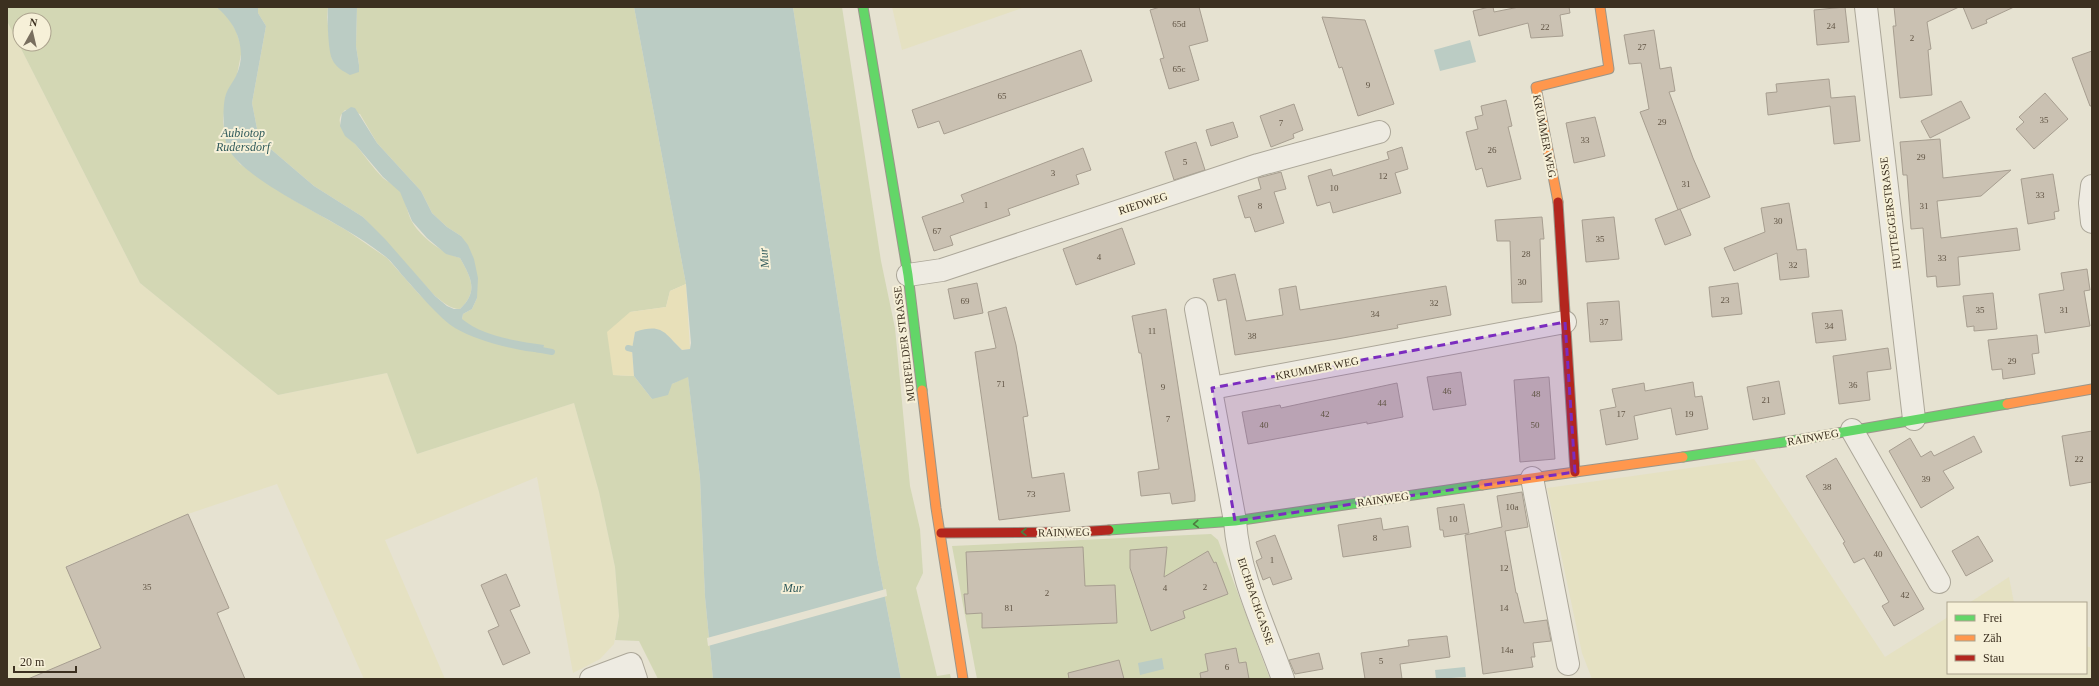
<svg xmlns="http://www.w3.org/2000/svg" width="2099" height="686" font-family="Georgia,serif">
<style>
.farmland{fill:#e5e1c2}
.green{fill:#d3d7b4;fill-rule:evenodd}
.sand{fill:#e8e0b9}
.water{fill:#bbccc4}
.pier{fill:#e6e2d1}
.lines{fill:none;stroke-linecap:round;stroke-linejoin:round}
.stream{stroke:#bbccc4;stroke-width:6}
.building{fill:#cac1b2;stroke:#a79e90}
.street-casing{stroke:#aca799;stroke-width:24}
.fast-casing{stroke:#9b968a;stroke-width:11}
.slow-casing{stroke:#9b968a;stroke-width:11}
.jam-casing{stroke:#9b968a;stroke-width:11}
.street{stroke:#eeebe2;stroke-width:22}
.fast{stroke:#63d668;stroke-width:9}
.slow{stroke:#ff974d;stroke-width:9}
.jam{stroke:#b3261e;stroke-width:9}
.oneway{stroke:#4e7b40}
.marked{fill:#7b2cbf;fill-opacity:0.2;stroke:#7b2cbf;stroke-width:3;stroke-dasharray:8 5;stroke-linejoin:round}
.labels{text-anchor:middle;stroke-width:4;stroke-linejoin:round;paint-order:stroke}
.number-label{font-size:9px;fill:#605444}
.street-label{font-size:11px;fill:#3c3020;stroke:#f6f0d8}
.water-label{font-size:12px;font-style:italic;fill:#305a5b;stroke:#f6f0d8}
</style>
<rect width="100%" height="100%" fill="#e6e2d1"/>
<g class="farmland">
<path d="M892,7H1025L902,50Z"/>
<path d="M7,21L140,283L278,395L387,373L417,454L574,403L599,492L615,567L619,616L614,644L600,659L573,673L537,477L385,540L445,679H364L277,484L188,514L66,566L101,648L49,670L53,679H7Z"/>
<path d="M1754,459L1885,657L1948,617V673H2086V646L2092,648V679H1592L1582,653L1547,488Z"/>
<path d="M2009,577L2014,603H1969Z"/>
</g>
<g class="green">
<path d="M7,7H216L227,15L236,31L242,49L237,75L226,95L223,121L227,148L240,164L290,198L346,230L387,258L418,293L454,327L462,319L463,314L472,309L477,298L461,236L447,227L432,213L421,191L377,143L360,114L345,110C331,123 348,135 356,145C365,156 373,168 383,178C388,182 396,186 400,191C405,199 407,211 411,220C420,237 442,253 460,258C471,278 479,291 460,309C450,309 443,302 435,296L363,217L314,186L259,139L252,103L266,26L258,13V7H328L327,17L332,60L359,65L356,46L357,7H634L686,284L670,291L666,307L630,312L613,375L634,376L652,399L672,384L688,376L700,478L705,597L713,679H658L639,641L615,640L619,616L615,567L599,492L574,403L417,454L387,373L278,395L140,283L7,21ZM20,20H44V44H20Z"/>
<path d="M793,7H842L881,261L895,328L910,486L920,529L923,573L916,588L937,676L950,674L951,679H901L877,557Z"/>
<path d="M1211,534L1218,540L1270,679H977L952,546Z"/>
</g>
<path class="sand" d="M686,284L690,349L682,350C664,333 662,323 635,333L632,349L634,376L613,375L607,332L630,312L666,307L670,291Z"/>
<g class="water">
<path d="M216,7H258V13L266,26L252,103L259,139L314,186L363,217L385,239L435,296L447,306L454,309H460C479,291 471,278 460,258L446,254L427,238L412,221L400,192L383,177L355,144L345,136L340,126L342,113L351,107L355,108L377,143L421,191L432,213L447,227L461,236L468,245L474,259L478,278L477,298L472,309L463,314L462,319C484,337 517,341 544,345L542,353C517,351 477,341 455,328C440,319 415,289 402,275C397,269 392,262 386,257C373,247 360,238 346,230C317,212 242,177 228,148C223,138 222,105 226,94C228,88 233,82 236,76C248,51 237,23 216,7Z"/>
<path d="M328,7H357L356,46L359,65V72L350,75C343,71 337,68 333,61C328,54 327,16 328,7Z"/>
<path d="M634,7H793L877,557L901,679H713L705,597L700,478L688,377L672,384L668,395L652,399L634,376L632,349L635,332C663,323 664,333 682,350L690,349L691,343L686,284Z"/>
<path d="M1470,40L1476,62L1440,71L1434,50Z"/>
<path d="M1162,658L1164,669L1140,675L1138,663Z"/>
<path d="M1465,667L1466,677L1436,679L1435,670Z"/>
</g>
<path class="pier" d="M886,589L887,596L708,646L707,638Z"/>
<g class="lines">
<g class="stream">
<path d="M628,348L640,351"/>
<path d="M536,349L552,352"/>
</g>
</g>
<g class="building">
<path d="M1160,7H1199L1208,41L1189,46L1199,80L1169,89L1160,59L1164,58L1150,10Z"/>
<path d="M1489,7H1493L1494,12L1519,7H1569L1570,13L1560,15L1563,36L1531,38L1528,23L1479,36L1473,11Z"/>
<path d="M1845,7L1849,42L1817,45L1814,10Z"/>
<path d="M1894,7H1959L1927,22L1931,49L1928,50L1932,95L1900,98L1893,26H1896Z"/>
<path d="M1963,7H2014L1986,20L1987,23L1972,29Z"/>
<path d="M1322,17L1365,20L1394,104L1358,116L1342,67L1339,68Z"/>
<path d="M1654,30L1660,69L1671,67L1675,91L1669,92L1693,158L1710,197L1678,210L1640,112L1649,109L1641,63L1629,64L1624,35Z"/>
<path d="M1081,50L1092,81L944,134L939,121L918,128L912,110Z"/>
<path d="M2092,51V106H2090L2072,58Z"/>
<path d="M1829,79L1831,98L1855,96L1860,141L1834,144L1830,106L1768,115L1766,93L1777,92L1776,84Z"/>
<path d="M2045,93L2068,119L2034,149L2016,129L2024,122L2019,117Z"/>
<path d="M1506,100L1512,126L1508,127L1521,179L1487,187L1482,168L1476,170L1466,132L1478,129L1475,117L1483,115L1481,106Z"/>
<path d="M1961,101L1970,118L1930,138L1921,121Z"/>
<path d="M1294,104L1303,130L1293,134L1294,138L1271,147L1260,116Z"/>
<path d="M1595,117L1605,156L1574,163L1566,123Z"/>
<path d="M1233,122L1238,137L1211,146L1206,130Z"/>
<path d="M1940,139L1943,178L2011,170L1981,196L1937,201L1941,238L2017,228L2020,250L1958,257L1960,285L1937,287L1936,276L1927,277L1923,228L1911,229L1907,175H1903L1900,142Z"/>
<path d="M1196,142L1205,170L1174,180L1165,152Z"/>
<path d="M1402,147L1408,169L1395,173L1401,193L1333,213L1330,202L1317,206L1308,176L1331,169L1333,176L1389,159L1387,152Z"/>
<path d="M1083,148L1091,170L1076,175L1079,184L1008,209L1010,215L950,236L953,245L934,251L922,217L964,202L961,195Z"/>
<path d="M1281,172L1286,189L1274,192L1284,223L1255,232L1250,217L1245,218L1238,196L1261,189L1258,178Z"/>
<path d="M2053,174L2059,211L2054,212L2055,219L2028,224L2021,179Z"/>
<path d="M1789,203L1797,250L1806,249L1809,277L1780,280L1777,253L1734,271L1724,248L1765,232L1761,208Z"/>
<path d="M1680,209L1691,235L1665,245L1655,219Z"/>
<path d="M1542,217L1544,239H1540L1542,302L1512,303L1510,241H1497L1495,220Z"/>
<path d="M1614,217L1619,259L1586,262L1582,220Z"/>
<path d="M1122,228L1135,264L1076,285L1063,249Z"/>
<path d="M2087,269L2090,290L2084,291L2090,326L2045,333L2039,294L2064,290L2061,273Z"/>
<path d="M1235,274L1246,321L1283,315L1279,289L1296,286L1300,310L1446,286L1451,315L1397,325L1398,328L1337,339L1235,355L1226,299L1218,301L1213,279Z"/>
<path d="M977,283L983,313L954,319L948,289Z"/>
<path d="M1738,283L1742,314L1712,317L1709,287Z"/>
<path d="M1993,293L1997,329L1974,331V326L1967,327L1963,296Z"/>
<path d="M1619,301L1622,340L1590,342L1587,303Z"/>
<path d="M1006,307L1016,345L1028,416L1023,417L1032,478L1064,473L1070,511L999,520L975,352L996,348L988,312Z"/>
<path d="M1166,309L1195,495V501L1172,504L1170,493L1141,496L1138,472L1159,469L1141,353H1139L1132,316Z"/>
<path d="M1842,310L1846,340L1816,343L1812,313Z"/>
<path d="M2037,335L2039,353L2032,354L2035,374L2003,379L2002,369L1992,370L1988,340Z"/>
<path d="M1888,348L1891,369L1867,372L1870,400L1839,404L1833,356Z"/>
<path d="M1461,372L1466,405L1433,410L1427,377Z"/>
<path d="M1549,377L1555,459L1520,462L1514,380Z"/>
<path d="M1779,381L1785,414L1753,420L1747,387Z"/>
<path d="M1693,382L1695,397L1702,396L1708,429L1676,435L1671,408L1634,416L1638,439L1606,445L1600,410L1616,407L1612,389L1644,383L1645,391Z"/>
<path d="M1397,383L1403,417L1367,424V422L1248,444L1242,412L1280,405L1281,408Z"/>
<path d="M2092,431V482L2070,486L2062,436Z"/>
<path d="M1974,436L1982,452L1943,471L1954,488L1921,508L1889,451L1910,438L1921,457L1931,451L1934,456Z"/>
<path d="M1836,458L1924,609L1894,626L1882,606L1889,602L1864,558L1854,563L1843,543L1845,542L1806,476Z"/>
<path d="M1522,492L1528,527L1505,531L1516,593H1517L1524,623L1547,620L1551,641L1533,643L1535,657H1531L1533,667L1483,674L1465,535L1502,527L1497,496Z"/>
<path d="M1464,504L1469,533L1444,537L1443,530H1440L1437,508Z"/>
<path d="M188,514L229,608L217,613L245,679H28L101,648L66,567Z"/>
<path d="M1381,518L1383,530L1408,526L1411,547L1343,557L1338,525Z"/>
<path d="M1275,535L1292,579L1273,585L1270,577L1263,580L1256,561L1262,558L1256,542Z"/>
<path d="M1978,536L1993,561L1966,576L1952,551Z"/>
<path d="M1083,547L1085,586L1115,585L1117,623L982,628V613L966,614L964,594H968L966,552Z"/>
<path d="M1167,547L1164,577L1208,551L1214,563L1216,562L1228,594L1183,611L1185,618L1151,631L1130,568V550Z"/>
<path d="M506,574L520,606L510,610L530,653L503,665L488,631L499,626L481,585Z"/>
<path d="M1447,636L1450,657L1400,664L1402,679H1365L1361,653L1409,646L1408,640Z"/>
<path d="M1236,648L1239,663L1246,662L1249,679H1201L1200,673L1208,671L1205,654Z"/>
<path d="M1319,653L1323,669L1295,674L1289,660Z"/>
<path d="M1119,660L1124,679H1069L1068,673Z"/>
</g>
<g class="lines">
<g class="street-casing">
<g id="street">
<path d="M1866,7L1914,419"/>
<path d="M2092,186L2090,203L2092,222"/>
<path d="M908,275L942,270L1258,165L1379,132"/>
<path d="M1196,309L1235,521C1239,576 1265,628 1283,679"/>
<path d="M1212,388L1565,322"/>
<path d="M1852,430L1939,582"/>
<path d="M1532,478L1568,664"/>
<path d="M591,679L631,664L636,679"/>
</g>
</g>
<g class="fast-casing">
<g id="fast">
<path d="M863,7L908,275L922,390"/>
<path d="M1683,457L1797,440L2007,404"/>
<path d="M1109,530L1235,521L1482,485"/>
</g>
</g>
<g class="slow-casing">
<g id="slow">
<path d="M1558,202L1536,87L1609,69L1600,7"/>
<path d="M922,390L936,508L963,679"/>
<path d="M2007,404L2092,389"/>
<path d="M1482,485L1683,457"/>
</g>
</g>
<g class="jam-casing">
<g id="jam">
<path d="M1558,202L1575,472"/>
<path d="M941,533L1076,532L1109,530"/>
</g>
</g>
<use href="#street" class="street"/>
<use href="#fast" class="fast"/>
<use href="#slow" class="slow"/>
<use href="#jam" class="jam"/>
</g>
<defs><path id="oneway-chevron" d="M-2-3.5L2.5 0L-2 3.5" fill="none" stroke-width="1.6" stroke-linecap="round" stroke-linejoin="round"/></defs>
<g class="oneway">
<use href="#oneway-chevron" transform="translate(1196 524) rotate(176)"/>
<use href="#oneway-chevron" transform="translate(1024 532) rotate(180)"/>
</g>
<path class="marked" d="M1565,322L1575,472L1235,521L1212,388Z"/>
<g class="labels">
<g class="number-label">
<text x="1179" y="27">65d</text>
<text x="1831" y="29">24</text>
<text x="1545" y="30">22</text>
<text x="1912" y="41">2</text>
<text x="1642" y="50">27</text>
<text x="1179" y="72">65c</text>
<text x="1368" y="88">9</text>
<text x="1002" y="99">65</text>
<text x="2044" y="123">35</text>
<text x="1662" y="125">29</text>
<text x="1281" y="126">7</text>
<text x="1585" y="143">33</text>
<text x="1492" y="153">26</text>
<text x="1921" y="160">29</text>
<text x="1185" y="165">5</text>
<text x="1053" y="176">3</text>
<text x="1383" y="179">12</text>
<text x="1686" y="187">31</text>
<text x="1334" y="191">10</text>
<text x="2040" y="198">33</text>
<text x="986" y="208">1</text>
<text x="1260" y="209">8</text>
<text x="1924" y="209">31</text>
<text x="1778" y="224">30</text>
<text x="937" y="234">67</text>
<text x="1600" y="242">35</text>
<text x="1526" y="257">28</text>
<text x="1099" y="260">4</text>
<text x="1942" y="261">33</text>
<text x="1793" y="268">32</text>
<text x="1522" y="285">30</text>
<text x="1725" y="303">23</text>
<text x="965" y="304">69</text>
<text x="1434" y="306">32</text>
<text x="1980" y="313">35</text>
<text x="2064" y="313">31</text>
<text x="1375" y="317">34</text>
<text x="1604" y="325">37</text>
<text x="1829" y="329">34</text>
<text x="1152" y="334">11</text>
<text x="1252" y="339">38</text>
<text x="2012" y="364">29</text>
<text x="1001" y="387">71</text>
<text x="1853" y="388">36</text>
<text x="1163" y="390">9</text>
<text x="1447" y="394">46</text>
<text x="1536" y="397">48</text>
<text x="1766" y="403">21</text>
<text x="1382" y="406">44</text>
<text x="1325" y="417">42</text>
<text x="1621" y="417">17</text>
<text x="1689" y="417">19</text>
<text x="1168" y="422">7</text>
<text x="1264" y="428">40</text>
<text x="1535" y="428">50</text>
<text x="2079" y="462">22</text>
<text x="1926" y="482">39</text>
<text x="1827" y="490">38</text>
<text x="1031" y="497">73</text>
<text x="1512" y="510">10a</text>
<text x="1453" y="522">10</text>
<text x="1375" y="541">8</text>
<text x="1878" y="557">40</text>
<text x="1272" y="563">1</text>
<text x="1504" y="571">12</text>
<text x="147" y="590">35</text>
<text x="1205" y="590">2</text>
<text x="1165" y="591">4</text>
<text x="1047" y="596">2</text>
<text x="1905" y="598">42</text>
<text x="1009" y="611">81</text>
<text x="1504" y="611">14</text>
<text x="1507" y="653">14a</text>
<text x="1381" y="664">5</text>
<text x="1227" y="670">6</text>
</g>
<g class="street-label">
<text transform="translate(1545 136) rotate(79)" y="4">KRUMMER WEG</text>
<text transform="translate(1143 203) rotate(-18)" y="4">RIEDWEG</text>
<text transform="translate(1890 213) rotate(-97)" y="4">HUTTEGGERSTRASSE</text>
<text transform="translate(904 344) rotate(-97)" y="4">MURFELDER STRASSE</text>
<text transform="translate(1317 368) rotate(-11)" y="4">KRUMMER WEG</text>
<text transform="translate(1813 437) rotate(-10)" y="4">RAINWEG</text>
<text transform="translate(1383 499) rotate(-8)" y="4">RAINWEG</text>
<text transform="translate(1064 532) rotate(-1)" y="4">RAINWEG</text>
<text transform="translate(1256 601) rotate(71)" y="4">EICHBACHGASSE</text>
</g>
<g class="water-label">
<text x="243" y="137">Aubiotop<tspan x="243" dy="14">Rudersdorf</tspan></text>
<text transform="translate(764 258) rotate(-96)" y="4">Mur</text>
<text x="793" y="592">Mur</text>
</g>
</g>
<rect width="2099" height="686" fill="none" stroke="#3c3020" stroke-width="16"/>
<rect x="1947" y="602" width="140" height="72" fill="#f6f0d8" stroke="#aca38e"/>
<rect x="1955" y="615" width="20" height="6" fill="#63d668" stroke="#aca38e"/>
<text x="1983" y="622" font-size="12" fill="#3c3020">Frei</text>
<rect x="1955" y="635" width="20" height="6" fill="#ff974d" stroke="#aca38e"/>
<text x="1983" y="642" font-size="12" fill="#3c3020">Zäh</text>
<rect x="1955" y="655" width="20" height="6" fill="#b3261e" stroke="#aca38e"/>
<text x="1983" y="662" font-size="12" fill="#3c3020">Stau</text>
<g transform="translate(32 32) rotate(8)"><circle r="19" fill="#f6f0d8" stroke="#aca38e"/>
<path d="M0-3L7 15L0 10L-7 15Z" fill="#786e5e"/>
<text y="-6" font-size="11" font-weight="bold" text-anchor="middle" fill="#3c3020">N</text>
</g>
<path d="M14 666v6h62v-6" fill="none" stroke="#3c3020" stroke-width="2"/>
<text x="20" y="666" font-size="12" fill="#3c3020" stroke="#f6f0d8" stroke-width="3" paint-order="stroke">20 m</text>
</svg>
